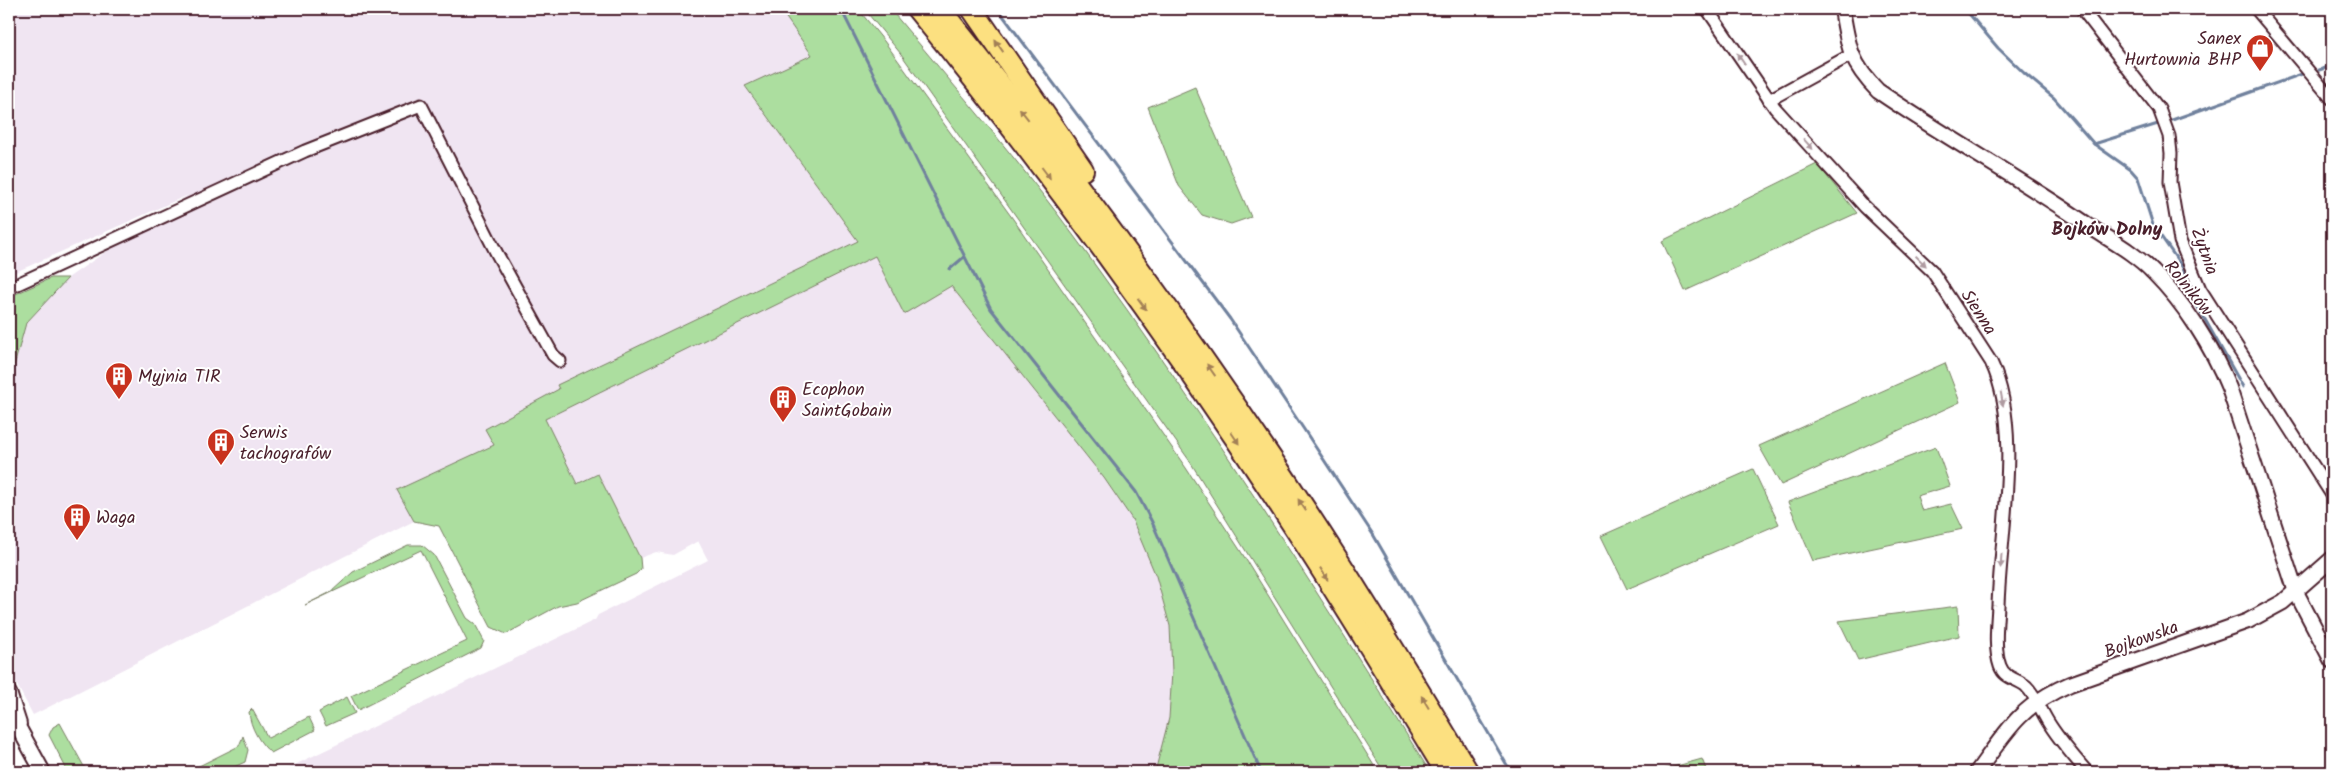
<svg xmlns="http://www.w3.org/2000/svg" width="2341" height="781" font-family="Kalam,sans-serif">
<style>
.built{fill:#f0e5f2}
.green{fill:#acde9f;stroke:#7b7e65}
.lines{fill:none;stroke-linecap:round;stroke-linejoin:round}
.stream{stroke:#70819d;stroke-width:3}
.minor-casing{stroke:#4a1f2b;stroke-width:15}
.tertiary-casing{stroke:#4a1f2b;stroke-width:18}
.motorway-casing{stroke:#4a1f2b;stroke-width:24}
.minor{stroke:#fff;stroke-width:11}
.tertiary{stroke:#fff;stroke-width:14}
.motorway{stroke:#fce080;stroke-width:20}
.oneway{fill:#a38056}
.oneway2{fill:#ae9aa0}
.labels{text-anchor:middle;stroke-width:4;stroke-linejoin:round;paint-order:stroke}
.poi-label{font-size:18px;fill:#4a1f2b;stroke:#fff;text-anchor:start}
.street-label{font-size:18px;fill:#4a1f2b;stroke:#fff}
.neighbourhood-label{font-size:19px;font-weight:bold;fill:#4a1f2b;stroke:#fff}
</style>
<rect width="100%" height="100%" fill="#fff"/>
<filter id="ink" filterUnits="userSpaceOnUse"><feTurbulence type="fractalNoise" baseFrequency=".02" numOctaves="2"/><feDisplacementMap in="SourceGraphic" scale="10" xChannelSelector="R" yChannelSelector="G"/><feConvolveMatrix kernelMatrix="1 2 1 2 8 2 1 2 1" color-interpolation-filters="sRGB"/></filter>
<g filter="url(#ink)">
<g class="built">
<path d="M9,9H780L813,54L745,87L858,241L557,385L559,389L486,429L494,445L398,490L414,521L33,715L9,670V384L26,323L62,282L188,195L9,275Z"/>
<path d="M875,256L941,293L951,286L1104,478L1132,519L1156,576L1170,626L1172,672L1169,718L1155,772H280L595,620L598,615L708,560L698,541L673,555L656,552L640,558L598,474L577,485L544,419Z"/>
</g>
<g class="green">
<path d="M780,9H858L884,41L1013,219L1186,468L1240,550L1378,772H1155L1169,718L1172,672L1170,626L1156,576L1132,519L1104,478L951,286L904,314L875,256L545,419L577,484L598,474L640,558L641,569L636,574L577,602L558,606L506,634L491,627L439,526L414,521L397,490L494,445L485,429L559,389L557,385L858,241L745,86L812,55Z"/>
<path d="M864,9H890C955,87 1022,164 1082,247C1206,417 1319,594 1430,772H1384L1189,460L901,54Z"/>
<path d="M1195,87L1251,217L1231,224L1202,215L1179,186L1148,107Z"/>
<path d="M1817,164L1857,213L1685,291L1662,241Z"/>
<path d="M51,278H68L26,323L9,384V297Z"/>
<path d="M1945,363L1960,402L1781,485L1759,446Z"/>
<path d="M1936,447L1950,486L1917,496L1922,511L1951,504L1963,529L1813,561L1788,502Z"/>
<path d="M1753,469L1779,524L1627,589L1601,536Z"/>
<path d="M408,545H422L434,555L467,618L475,624L484,641L481,648L358,710L351,696L467,641L421,550L305,605L331,592L353,572Z"/>
<path d="M1958,606L1959,636L1858,660L1839,621Z"/>
<path d="M347,697L355,713L326,726L319,712Z"/>
<path d="M252,709L268,738L309,717L315,730L271,753C260,744 250,727 249,712Z"/>
<path d="M60,723L87,772H68L49,735L53,727Z"/>
<path d="M243,736L248,750L245,762L223,772H187L239,746Z"/>
<path d="M1702,759L1707,772H1655Z"/>
</g>
<g class="lines">
<g class="stream">
<path d="M841,9L991,309L1136,492L1152,522L1261,772"/>
<path d="M998,9L1230,319L1303,428L1374,536L1511,772"/>
<path d="M1965,9L1998,48L2024,73L2054,98L2094,144L2131,170L2138,178L2153,225L2183,268L2189,288"/>
<path d="M2319,70L2332,66"/>
<path d="M2172,120L2302,74"/>
<path d="M2094,144L2158,124"/>
<path d="M950,269L964,257"/>
<path d="M2194,300L2243,387"/>
</g>
<g class="minor-casing">
<g id="minor">
<path d="M1707,9L1775,108L1865,207L1932,271L1991,362C2023,428 2000,534 1998,606C1997,624 1994,649 2000,666C2005,679 2016,678 2026,686C2037,697 2041,712 2050,725C2061,742 2074,757 2087,772"/>
<path d="M2082,9L2159,109L2169,136L2171,153L2170,182L2180,241L2200,289L2332,495"/>
<path d="M2256,9L2332,99"/>
<path d="M1769,100L1851,55"/>
<path d="M9,288L305,151L421,105L496,252L553,355L560,361"/>
</g>
</g>
<g class="tertiary-casing">
<g id="tertiary">
<path d="M1842,9C1848,46 1850,63 1878,91C1948,139 2022,179 2092,228C2112,241 2136,254 2153,272C2185,304 2212,346 2229,388L2296,592L2332,661"/>
<path d="M9,693L19,724"/>
<path d="M9,714L21,732L43,772"/>
<path d="M1977,772C2007,730 2021,705 2070,684L2248,621L2283,602L2332,559"/>
</g>
</g>
<g class="motorway-casing">
<g id="motorway">
<path d="M917,9C1053,175 1179,350 1296,530C1348,610 1397,691 1446,772"/>
<path d="M940,9C1056,152 1164,299 1267,452C1338,556 1403,664 1468,772"/>
<path d="M972,9L1083,170"/>
</g>
</g>
<use href="#minor" class="minor"/>
<use href="#tertiary" class="tertiary"/>
<use href="#motorway" class="motorway"/>
</g>
<defs><path id="oneway-solid" d="M-6-.8H1V-3.2L6.5 0L1 3.2V.8H-6Z" transform="scale(1.25)"/></defs>
<g class="oneway">
<use href="#oneway-solid" transform="translate(999 46) rotate(-125)"/>
<use href="#oneway-solid" transform="translate(1024 114) rotate(-128)"/>
<use href="#oneway-solid" transform="translate(1046 173) rotate(53)"/>
<use href="#oneway-solid" transform="translate(1142 304) rotate(54)"/>
<use href="#oneway-solid" transform="translate(1211 370) rotate(-125)"/>
<use href="#oneway-solid" transform="translate(1235 438) rotate(56)"/>
<use href="#oneway-solid" transform="translate(1302 505) rotate(-123)"/>
<use href="#oneway-solid" transform="translate(1324 574) rotate(58)"/>
<use href="#oneway-solid" transform="translate(1425 702) rotate(-121)"/>
</g>
<g class="oneway2">
<use href="#oneway-solid" transform="translate(1741 59) rotate(-124)"/>
<use href="#oneway-solid" transform="translate(1808 144) rotate(48)"/>
<use href="#oneway-solid" transform="translate(1921 261) rotate(44)"/>
<use href="#oneway-solid" transform="translate(2002 399) rotate(80)"/>
<use href="#oneway-solid" transform="translate(2001 561) rotate(94)"/>
</g>
</g>
<defs>
<g id="shop-pin" transform="scale(1.4375)"><path d="M0 17L-7.5 6A9.5 9.5 0 1 1 7.5 6Z" fill="#c8321e" stroke="#fff"/><path d="M-5-2.5h2.3a2.7 3.5 0 0 1 5.4 0H5L5.5 6h-11ZM-1.5-2.5h3a1.5 2.3 0 0 0-3 0Z" fill="#fff"/></g>
<g id="building-pin" transform="scale(1.4375)"><path d="M0 17L-7.5 6A9.5 9.5 0 1 1 7.5 6Z" fill="#c8321e" stroke="#fff"/><path d="M-4-6H4V6H1V3H-1V6H-4ZM-2.5-4.3h1.7v1.8h-1.7ZM.8-4.3h1.7v1.8H.8ZM-2.5-1h1.7V.8h-1.7ZM.8-1h1.7V.8H.8Z" fill="#fff"/></g>
</defs>
<g fill-rule="evenodd">
<use href="#shop-pin" x="2260" y="48"/>
<use href="#building-pin" x="119" y="376"/>
<use href="#building-pin" x="783" y="399"/>
<use href="#building-pin" x="221" y="442"/>
<use href="#building-pin" x="77" y="517"/>
</g>
<g class="labels">
<g class="poi-label">
<text x="2241" y="44" text-anchor="end">Sanex<tspan x="2241" dy="21">Hurtownia BHP</tspan></text>
<text x="138" y="382">Myjnia TIR</text>
<text x="802" y="395">Ecophon<tspan x="802" dy="21">SaintGobain</tspan></text>
<text x="240" y="438">Serwis<tspan x="240" dy="21">tachografów</tspan></text>
<text x="96" y="523">Waga</text>
</g>
<g class="street-label">
<text transform="translate(2205 251) rotate(70)" y="6">Żytnia</text>
<text transform="translate(2189 288) rotate(51)" y="6">Rolników</text>
<text transform="translate(1979 312) rotate(57)" y="6">Sienna</text>
<text transform="translate(2141 639) rotate(-20)" y="6">Bojkowska</text>
</g>
<g class="neighbourhood-label">
<text x="2107" y="235">Bojków Dolny</text>
</g>
</g>
<rect width="2341" height="781" fill="none" stroke="#fff" stroke-width="30"/>
<rect x="15" y="15" width="2311" height="751" fill="none" stroke="#4a1f2b" stroke-width="2" filter="url(#ink)"/>
</svg>
